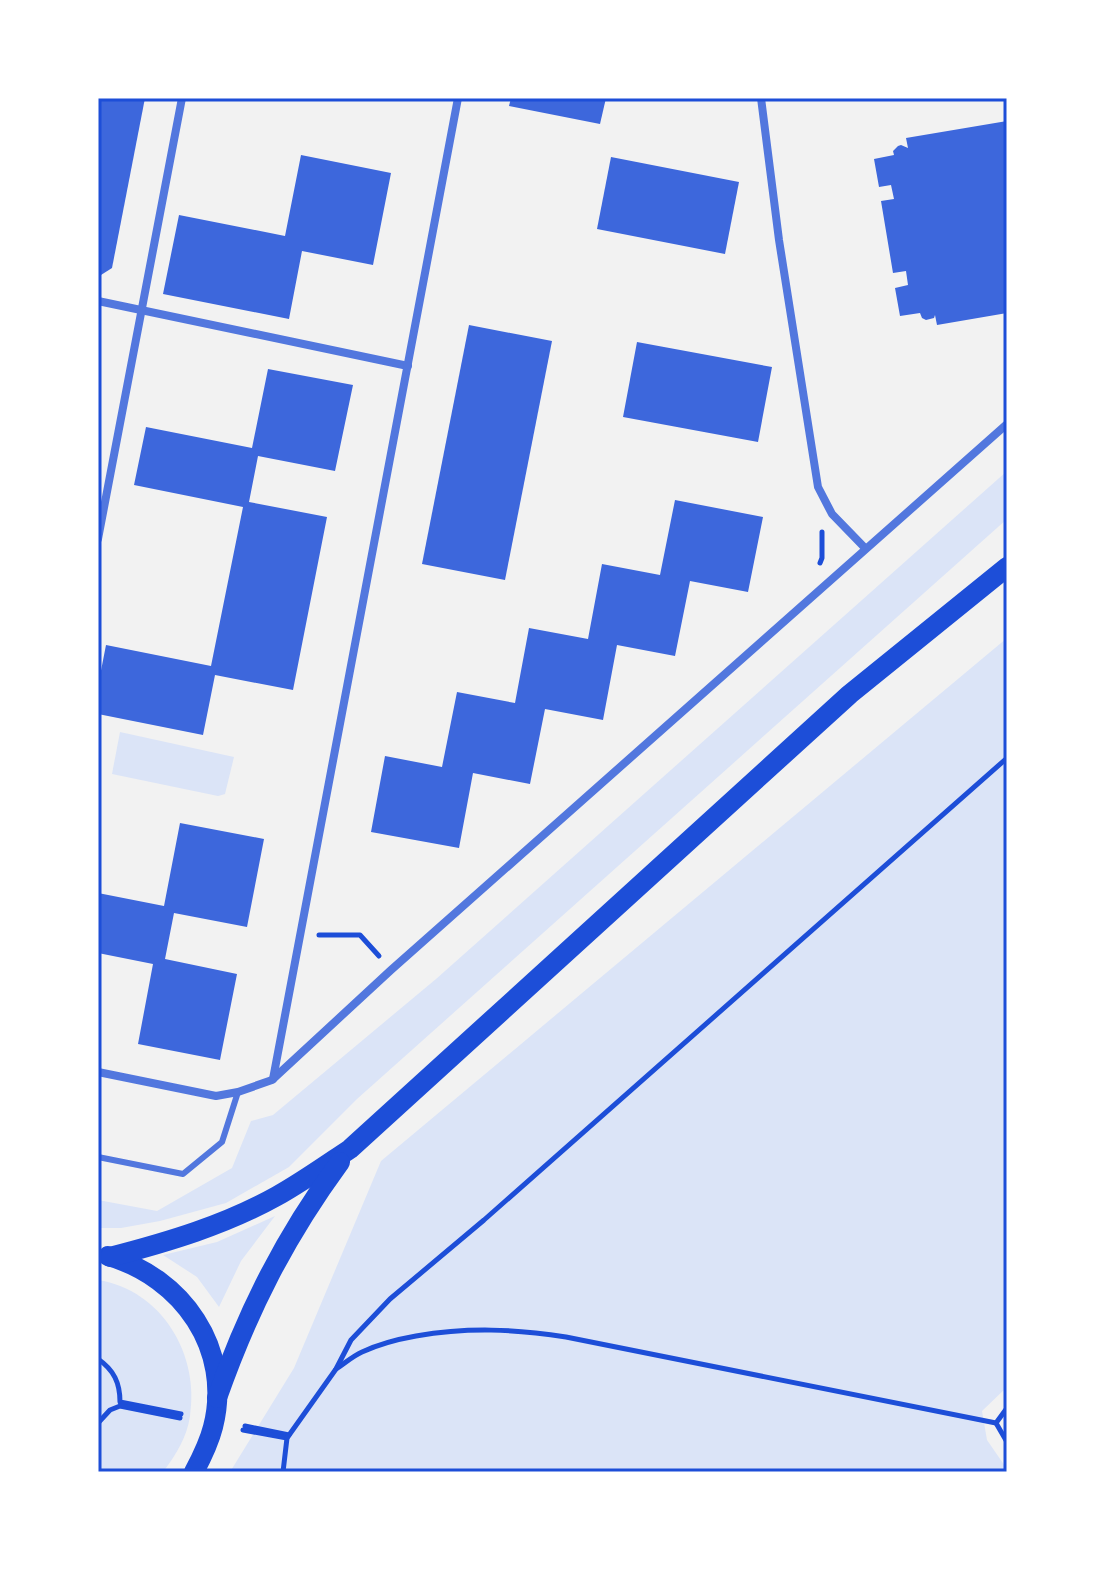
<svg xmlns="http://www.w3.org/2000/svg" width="1105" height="1570" font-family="Arial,sans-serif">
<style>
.green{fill:#dbe4f7}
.building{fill:#3d67dc}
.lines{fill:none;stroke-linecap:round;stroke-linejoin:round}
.path{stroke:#1d4ed8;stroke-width:5}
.service{stroke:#5277de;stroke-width:6}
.minor{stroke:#5277de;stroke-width:8}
.primary{stroke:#1d4ed8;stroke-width:20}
.neatline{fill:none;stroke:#1d4ed8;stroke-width:3}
</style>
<rect width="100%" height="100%" fill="#f2f2f2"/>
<g class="green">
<path d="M1007,471V519L357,1099L289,1167L226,1203L160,1221L121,1228H98V1200L157,1211L232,1168L251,1121L273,1115L436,979Z"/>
<path d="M1007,638V1387L982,1411L987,1440L1007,1469V1472H230L294,1368L381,1161Z"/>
<path d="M120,732L234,757L225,794L218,796L112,774Z"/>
<path d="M275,1216L241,1261L219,1307L197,1277L163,1255L217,1242Z"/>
<path d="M98,1280C162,1290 200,1355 190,1416C187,1437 176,1455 163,1472H98Z"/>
</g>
<g class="building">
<path d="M98,98H145L112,268L101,275H98Z"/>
<path d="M511,98H606L600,124L509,106Z"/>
<path d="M1007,121V313L937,325L935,315L934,318L926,320L922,318L920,313L900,316L895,288L908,285L906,271L893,273L881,201L894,199L891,185L879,187L874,159L894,155L893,151L898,146L901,145L908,148L906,138Z"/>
<path d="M301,155L391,173L373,265L302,251L289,319L163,294L179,215L285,236Z"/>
<path d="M611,157L739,182L725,254L597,229Z"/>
<path d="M469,325L552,341L505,580L422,564Z"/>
<path d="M637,342L772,367L758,442L623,417Z"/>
<path d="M268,369L353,385L335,471L258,456L249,502L327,517L293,690L215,675L203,735L98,714V686L106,645L211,666L243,507L134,485L146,427L252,448Z"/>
<path d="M675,500L763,517L748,592L690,581L675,656L617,645L603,720L545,709L530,784L473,773L459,848L371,832L385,756L442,767L457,692L515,703L529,628L588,639L602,564L660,575Z"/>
<path d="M180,823L264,839L247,927L174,913L165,959L237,974L220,1060L138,1044L153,964L98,953V893L164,906Z"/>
</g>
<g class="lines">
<g class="path">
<path d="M820,563L822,558V532"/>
<path d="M319,935H360L379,956"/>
<path d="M98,1359C114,1370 120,1383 120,1402L181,1414"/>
<path d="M336,1369C345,1363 353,1356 362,1352C379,1344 399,1339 416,1336C469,1327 513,1329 566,1337L996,1423L1007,1408"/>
<path d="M98,1423L110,1410L120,1406L180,1418"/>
<path d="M996,1423L1007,1442"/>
<path d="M245,1426L289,1435"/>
<path d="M243,1430L287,1438"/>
<path d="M283,1472L287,1438L336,1369L351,1340L390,1299L484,1220L1007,758"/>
</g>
<path class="service" d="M98,1157L183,1174L222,1142L238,1092"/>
<g class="minor">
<path d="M761,98L779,240L818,487L832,514L865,548"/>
<path d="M98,301L408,366"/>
<path d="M98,539L182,98"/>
<path d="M98,1072L216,1096L238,1092L272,1080L391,970L1007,424"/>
<path d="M273,1079L458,98"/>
</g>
<g class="primary">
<path d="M108,1256C182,1277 233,1349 213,1427C209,1443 202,1457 194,1472"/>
<path d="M110,1257C168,1242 225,1225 277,1196C302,1182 326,1165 350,1149L850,694L1007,567"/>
<path d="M217,1398C248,1310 285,1237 340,1162"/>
</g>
</g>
<rect width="1105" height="1570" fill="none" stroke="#ffffff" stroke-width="200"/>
<rect x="100" y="100" width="905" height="1370" class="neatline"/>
</svg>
